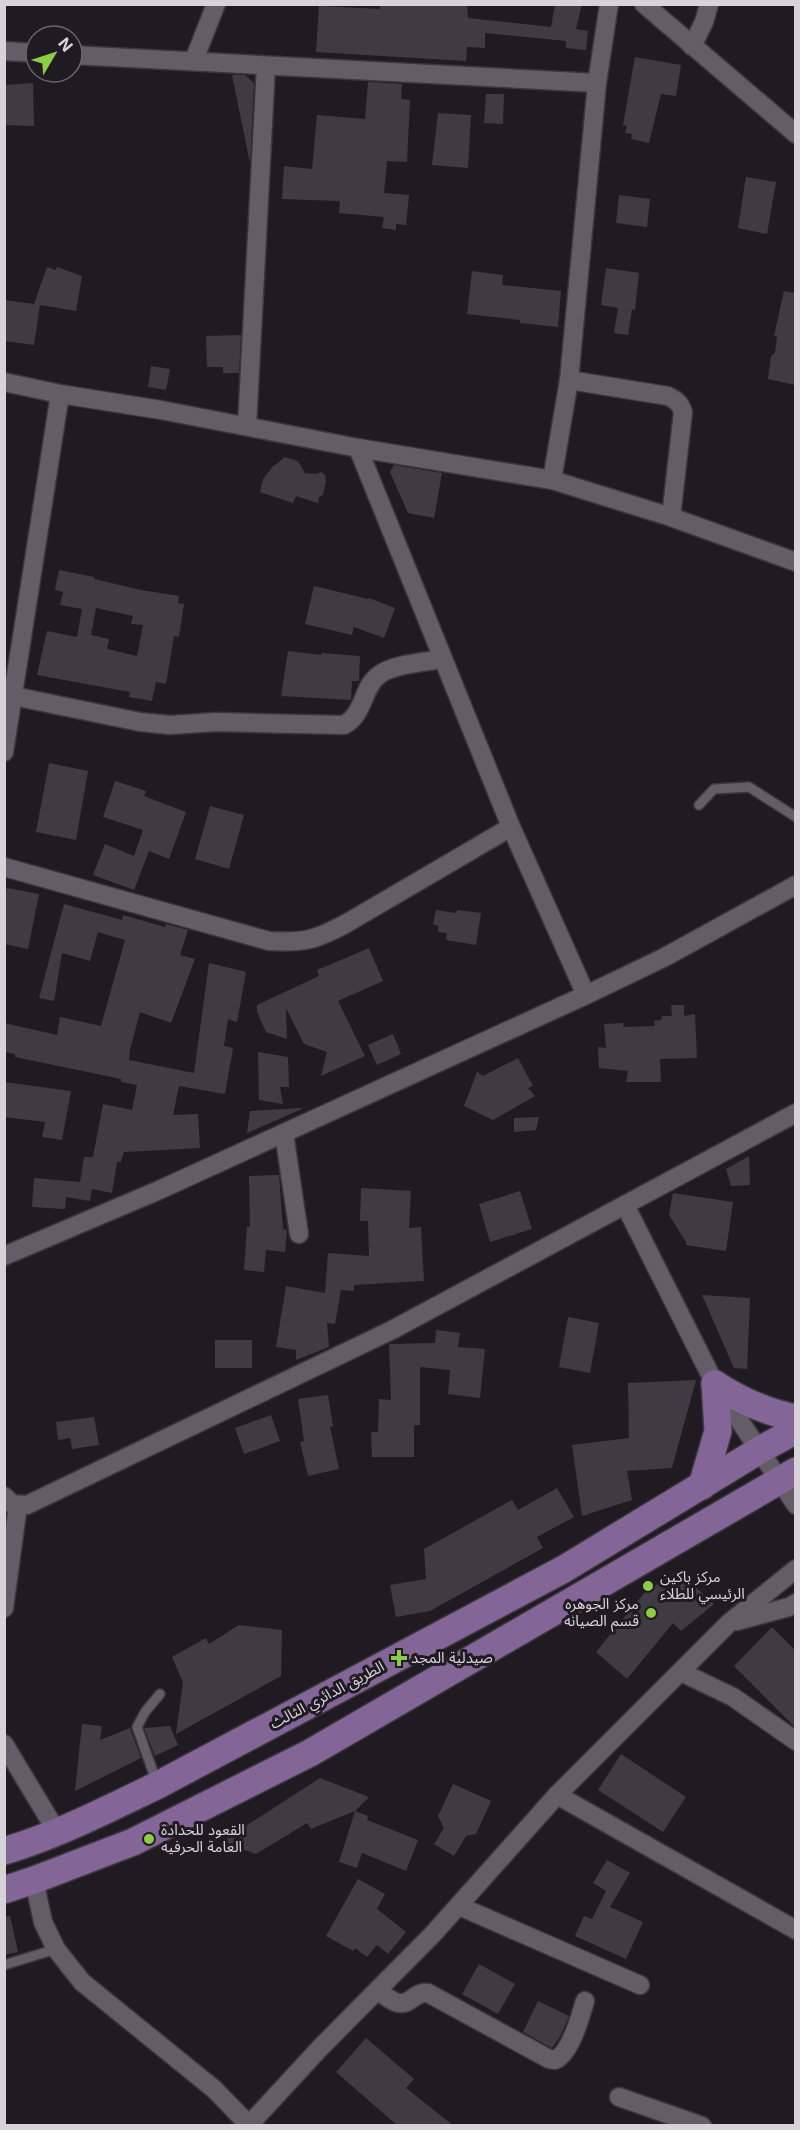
<svg xmlns="http://www.w3.org/2000/svg" width="800" height="2130" font-family="Inter,'Noto Sans Arabic',sans-serif">
<style>
.building{fill:#403b43;fill-rule:evenodd}
.lines{fill:none;stroke-linecap:round;stroke-linejoin:round}
.service-casing{stroke:#3b373d;stroke-width:12}
.minor-casing{stroke:#3b373d;stroke-width:21}
.primary-casing{stroke:#3b373d;stroke-width:30}
.service{stroke:#635d67;stroke-width:9}
.minor{stroke:#635d67;stroke-width:18}
.primary{stroke:#846597;stroke-width:27}
.poi-dot{fill:#8bce46;stroke:#201b23;stroke-width:2}
.labels{text-anchor:middle;stroke-width:6;stroke-linejoin:round;paint-order:stroke}
.poi-label{font-size:15px;fill:#d7d4d9;stroke:#201b23;text-anchor:start}
.street-label{font-size:15px;fill:#d7d4d9;stroke:#201b23}
</style>
<rect width="100%" height="100%" fill="#201b23"/>
<g class="building">
<path d="M380,4H467L468,18L551,27L555,4H582L576,29L588,31L586,50L566,48V41L485,33V48L467,47L466,61L316,52L319,6L380,9Z"/>
<path d="M635,57L681,65L676,96L661,94L649,143L631,139L632,134L625,133L627,126L623,125Z"/>
<path d="M232,75H245L254,83L250,163Z"/>
<path d="M368,82L402,84L401,99L410,100L407,162L387,161L384,193L409,195L406,225L396,224V230L382,228L384,217L339,213L340,201L282,199L284,166L312,169L317,115L365,119Z"/>
<path d="M33,83L34,126L4,125V85Z"/>
<path d="M486,94H504L503,124L484,123Z"/>
<path d="M438,113L471,115L468,168L432,165Z"/>
<path d="M746,177L776,182L767,234L738,228Z"/>
<path d="M619,195L650,199L647,227L616,223Z"/>
<path d="M47,267L56,270L57,267L82,276L76,311L40,305L34,345L4,341V300L34,304Z"/>
<path d="M606,268L639,273L635,310L632,309L628,335L614,333L618,308L601,305Z"/>
<path d="M472,271L503,275L502,285L561,291L558,327L520,323V320L467,314Z"/>
<path d="M784,291L795,293V385L768,379L771,356L775,353L777,337L774,336Z"/>
<path d="M241,335L239,373H223V367H207L206,336Z"/>
<path d="M151,366L170,369L166,390L148,387Z"/>
<path d="M284,457L298,461L305,473L316,474L321,472L325,475L326,481L323,495L319,497L318,503L296,496L293,503L260,492L263,479L273,466L278,463Z"/>
<path d="M394,465L442,473L434,518L408,513L390,472Z"/>
<path d="M59,570L94,577V579L141,590L179,596L178,603L184,604L179,637L174,636L166,684L156,682L152,701L129,697L130,692L37,675L47,631L77,637L82,609L60,605L63,592L55,590ZM96,608L133,616L131,624L143,625L137,656L107,649L109,639L91,635Z"/>
<path d="M314,586L368,599L369,598L395,608L384,638L354,627L352,635L305,624Z"/>
<path d="M288,651L321,655L322,653L360,656L359,681H352L351,700L281,696Z"/>
<path d="M49,763L88,771L76,840L36,832Z"/>
<path d="M115,781L146,791L144,796L186,812L169,859L149,851L134,890L93,875L105,844L134,856L143,830L103,817Z"/>
<path d="M210,806L244,815L229,869L195,859Z"/>
<path d="M7,888L39,894L28,949L4,944V899Z"/>
<path d="M64,904L122,920L123,915L165,927L166,924L188,930L180,955L195,959L171,1023L140,1012L130,1050L129,1060L194,1073L209,963L246,972L237,1022L228,1019L224,1046L233,1048L225,1094L179,1086L173,1115L198,1114L200,1148L124,1152L121,1162H117L112,1193L92,1189L90,1201L66,1197L65,1209L32,1207L34,1178L80,1182L84,1157H93L103,1104L132,1110L137,1085L121,1082V1079L15,1057V1054L4,1052V1023L57,1035L60,1017L101,1026L125,940L98,932L90,961L62,953L54,1001L39,998Z"/>
<path d="M436,910L455,913L458,910L481,913L476,945L446,940L447,933L438,932V926L433,924Z"/>
<path d="M369,948L383,981L338,1001L365,1056L321,1076L327,1052L304,1044L286,1008L287,1039L266,1032L257,1012V1005L319,976L317,970Z"/>
<path d="M671,1005H684V1016L695,1014L697,1058L660,1059L661,1082H626L628,1071L599,1068L598,1047L606,1048L604,1024L624,1023L623,1027L655,1026L654,1021L661,1020L662,1016H672Z"/>
<path d="M393,1034L401,1054L377,1065L368,1045Z"/>
<path d="M258,1052L288,1057L289,1087H280L283,1104L259,1100Z"/>
<path d="M518,1058L533,1086L528,1088L535,1096L493,1120L464,1106L477,1072L483,1076Z"/>
<path d="M4,1082L71,1091L62,1140L42,1137L45,1122L4,1117Z"/>
<path d="M301,1108L302,1109L247,1133L250,1111Z"/>
<path d="M539,1117L536,1130L514,1132V1118Z"/>
<path d="M749,1156L750,1185L731,1186L726,1169Z"/>
<path d="M279,1175L283,1229L287,1230L285,1252L266,1250L264,1272L244,1270L247,1226L250,1227L249,1176Z"/>
<path d="M361,1188L411,1191L409,1228L421,1227L424,1281L354,1285V1291L341,1290L335,1324L327,1323L329,1347L296,1360V1350L276,1347L286,1286L325,1293L328,1253L369,1256L368,1221H360Z"/>
<path d="M520,1191L532,1229L490,1242L479,1204Z"/>
<path d="M673,1193L733,1202L726,1251L686,1245V1242L669,1215Z"/>
<path d="M702,1295L750,1298L747,1369L734,1368Z"/>
<path d="M568,1317L599,1323L590,1373L559,1367Z"/>
<path d="M436,1330L460,1333L458,1347L485,1349L480,1398L448,1394L450,1370L420,1367V1425H414V1457H372L371,1432H378L379,1399L391,1400L389,1344L435,1343Z"/>
<rect x="215" y="1340" width="37" height="28"/>
<path d="M696,1380L672,1468L627,1471L632,1500L582,1516L572,1445L629,1438L628,1383Z"/>
<path d="M328,1395L333,1426L330,1427L339,1469L308,1476L300,1442L304,1441L298,1399Z"/>
<path d="M271,1415L280,1441L244,1454L235,1428Z"/>
<path d="M94,1417L99,1445L72,1449L70,1438L58,1440L56,1422Z"/>
<path d="M557,1488L574,1517L537,1537L543,1548L430,1611L396,1617L390,1585L426,1579L424,1549L512,1500L518,1510Z"/>
<path d="M678,1571L714,1604L681,1631L673,1623L627,1679L596,1652L645,1592Z"/>
<path d="M239,1625L282,1630L281,1676L176,1734L183,1682L172,1657L206,1638L209,1644Z"/>
<path d="M772,1627L795,1650V1727L734,1666Z"/>
<path d="M82,1724L102,1726L100,1740L130,1728L141,1758L75,1791Z"/>
<path d="M170,1726L178,1745L155,1756L144,1728Z"/>
<path d="M621,1754L686,1797L663,1832L598,1790Z"/>
<path d="M320,1778L369,1797L355,1811L311,1829L307,1823L256,1854L221,1842Z"/>
<path d="M453,1784L491,1801L476,1834L466,1836L454,1856L434,1844L444,1828L438,1816Z"/>
<path d="M355,1811L368,1816L367,1820L418,1840L406,1871L362,1853L357,1868L339,1862Z"/>
<path d="M607,1860L630,1873L610,1907L643,1922L626,1959L575,1936L584,1916L592,1919L606,1891L593,1883Z"/>
<path d="M358,1879L385,1894L377,1909L406,1932L388,1954L377,1945L367,1957L355,1948L353,1951L326,1936Z"/>
<path d="M10,1916L18,1952L4,1955V1917Z"/>
<path d="M479,1964L515,1984L498,2014L462,1994Z"/>
<path d="M538,2001L569,2016L560,2037L552,2048L523,2032Z"/>
<path d="M366,2038L414,2079L406,2088L454,2126H398L336,2072Z"/>
</g>
<g class="lines">
<g class="service-casing">
<g id="service">
<path d="M699,805L714,789L749,787L796,817"/>
<path d="M157,1783L137,1727L145,1712L160,1694"/>
<path d="M4,1965L56,1949"/>
</g>
</g>
<g class="minor-casing">
<g id="minor">
<path d="M644,4L796,134"/>
<path d="M692,46L704,22L709,4"/>
<path d="M4,51L36,53"/>
<path d="M72,55L597,83"/>
<path d="M194,60L216,4"/>
<path d="M569,380L668,396C676,400 680,403 683,412L671,517"/>
<path d="M4,382L60,394L4,752"/>
<path d="M60,394L161,410L358,448L511,827L586,995"/>
<path d="M247,426L266,66"/>
<path d="M358,448L552,480L671,517L796,562"/>
<path d="M552,480L569,380L597,83L609,4"/>
<path d="M13,696L140,722L170,725L216,722L344,725C365,714 362,687 379,675C393,664 426,662 443,659"/>
<path d="M4,867L269,941C304,943 316,940 347,923L511,827"/>
<path d="M284,1133L299,1234"/>
<path d="M625,1205L715,1384L796,1505"/>
<path d="M4,1256L157,1191L586,995L665,957L796,885"/>
<path d="M4,1496L12,1504L27,1505L392,1330L796,1113"/>
<path d="M4,1608L18,1505"/>
<path d="M737,1621L789,1607L796,1603"/>
<path d="M681,1672L733,1697L796,1741"/>
<path d="M4,1744L57,1832"/>
<path d="M557,1795L796,1930"/>
<path d="M34,1880L43,1922L56,1949L82,1982L214,2089L250,2126"/>
<path d="M459,1906L640,1985"/>
<path d="M377,1991C383,1994 389,1999 395,2002C409,2008 414,1991 428,1993L549,2059L555,2060C571,2053 580,2017 585,2001"/>
<path d="M619,2097L702,2126"/>
<path d="M248,2126L320,2048L433,1934L557,1795L729,1623L796,1569"/>
</g>
</g>
<g class="primary-casing">
<g id="primary">
<path d="M715,1384C741,1401 765,1412 796,1418"/>
<path d="M702,1486L718,1431L715,1384"/>
<path d="M4,1851C58,1835 108,1809 158,1785L564,1569L758,1451L796,1430"/>
<path d="M4,1890L34,1880L133,1842L310,1753L796,1471"/>
</g>
</g>
<use href="#service" class="service"/>
<use href="#minor" class="minor"/>
<use href="#primary" class="primary"/>
</g>
<g class="poi-dot">
<circle cx="648" cy="1586" r="6"/>
<circle cx="651" cy="1613" r="6"/>
<path d="M396 1649h6v6h6v6h-6v6h-6v-6h-6v-6h6z"/>
<circle cx="149" cy="1839" r="6"/>
</g>
<g class="labels">
<g class="poi-label">
<text x="660" y="1582">مركز باكين<tspan x="660" dy="17">الرئيسي للطلاء</tspan></text>
<text x="639" y="1609" text-anchor="end">مركز الجوهره<tspan x="639" dy="17">قسم الصيانه</tspan></text>
<text x="411" y="1663">صيدلية المجد</text>
<text x="161" y="1835">القعود للحدادة<tspan x="161" dy="17">العامة الحرفيه</tspan></text>
</g>
<g class="street-label">
<text transform="translate(327 1695) rotate(-28)" y="5">الطريق الدائري الثالث</text>
</g>
</g>
<rect width="800" height="2130" fill="none" stroke="#d7d4d9" stroke-width="12"/>
<g transform="translate(54 54) rotate(51)"><circle r="28" fill="#201b23" stroke="#69656c" stroke-width="1.5"/>
<path d="M0-4.5L10 22L0 15L-10 22Z" fill="#8bce46"/>
<text y="-9" font-size="16" font-weight="bold" text-anchor="middle" fill="#d7d4d9">N</text>
</g>
</svg>
